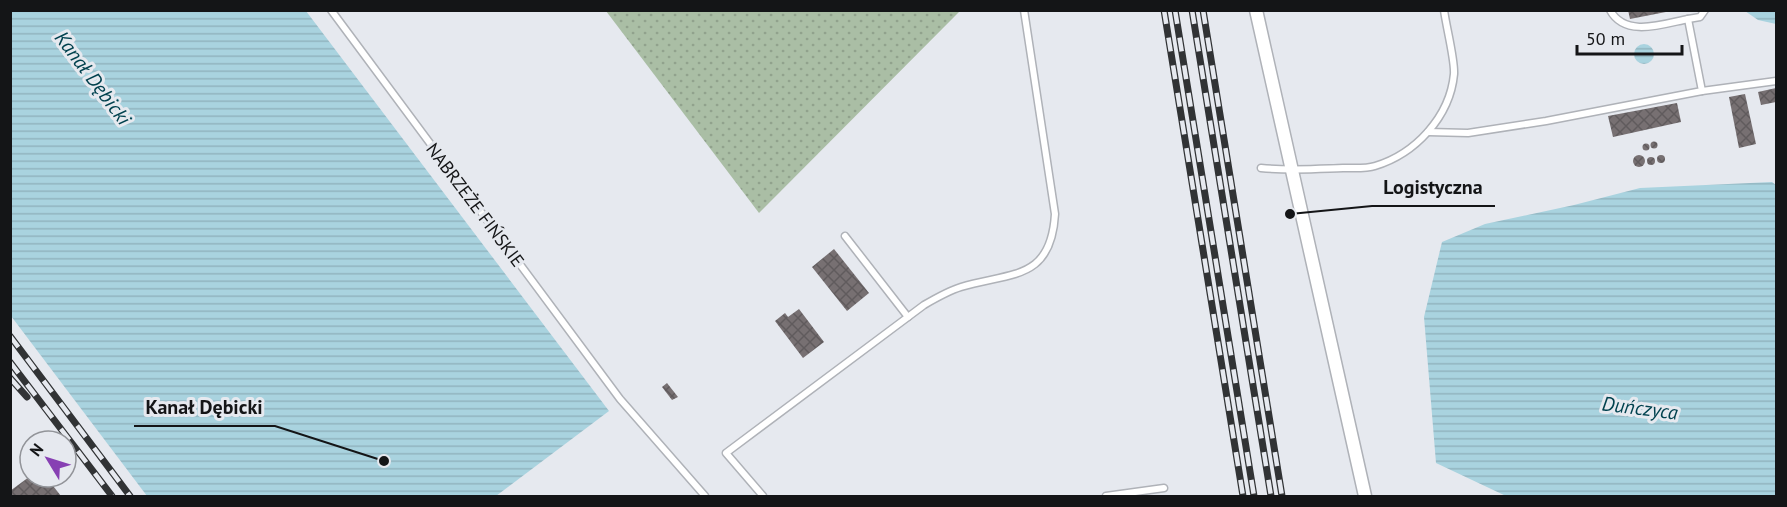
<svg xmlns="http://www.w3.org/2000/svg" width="1787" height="507" font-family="'PT Sans',sans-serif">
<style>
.green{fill:url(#green-dots)}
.water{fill:url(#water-rules)}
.building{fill:url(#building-cross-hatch)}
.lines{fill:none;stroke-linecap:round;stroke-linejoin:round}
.service-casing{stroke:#afb2b8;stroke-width:9}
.minor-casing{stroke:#afb2b8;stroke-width:15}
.service{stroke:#fff;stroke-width:6}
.minor{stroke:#fff;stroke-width:12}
.rail-casing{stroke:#313335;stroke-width:7}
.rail{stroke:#e6e9ef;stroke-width:4.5;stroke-dasharray:14;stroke-linecap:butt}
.labels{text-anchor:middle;stroke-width:6;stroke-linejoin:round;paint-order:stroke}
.street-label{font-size:18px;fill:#141517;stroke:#e6e9ef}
.water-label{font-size:20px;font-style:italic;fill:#02424f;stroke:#e6e9ef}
.leader{fill:none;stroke:#141517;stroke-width:2}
.callout-dot{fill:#141517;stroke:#e6e9ef;stroke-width:2}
.callout-label{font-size:20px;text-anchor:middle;font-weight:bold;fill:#141517;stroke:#e6e9ef;stroke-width:6;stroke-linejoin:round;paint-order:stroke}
</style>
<defs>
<pattern id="green-dots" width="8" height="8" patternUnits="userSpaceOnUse" patternTransform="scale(1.5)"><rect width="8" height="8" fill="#aabea5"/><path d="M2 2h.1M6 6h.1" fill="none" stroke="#91a28d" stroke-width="1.8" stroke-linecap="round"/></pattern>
<pattern id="water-rules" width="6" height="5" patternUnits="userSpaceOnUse" patternTransform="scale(1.5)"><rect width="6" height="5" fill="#a9d3df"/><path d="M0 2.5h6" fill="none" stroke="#91b4bf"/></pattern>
<pattern id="building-cross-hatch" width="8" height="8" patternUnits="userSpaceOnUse" patternTransform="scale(1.5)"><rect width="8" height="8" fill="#777072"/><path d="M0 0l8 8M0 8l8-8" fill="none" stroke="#605b5d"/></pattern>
</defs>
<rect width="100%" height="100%" fill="#e6e9ef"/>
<path class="green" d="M606,11H960L759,213Z"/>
<g class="water">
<path d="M11,10L306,11L609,411L496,496H147L11,316Z"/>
<path d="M1745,11H1776V24L1758,20Z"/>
<circle cx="1644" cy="54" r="10"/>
<path d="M1772,182L1776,185V496H1506L1436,463L1424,317L1442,242L1485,224L1574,205L1640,188Z"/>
</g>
<g class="building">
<path d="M1628,10H1670L1671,11L1630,19Z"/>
<path d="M1776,88V102L1761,105L1758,92Z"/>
<path d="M1745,94L1756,144L1739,148L1729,97Z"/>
<path d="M1677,103L1681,122L1613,137L1608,116Z"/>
<circle cx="1654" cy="145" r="3.5"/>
<circle cx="1646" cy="147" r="3.5"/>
<circle cx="1639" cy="161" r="6"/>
<circle cx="1661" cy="159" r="4"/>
<circle cx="1651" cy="161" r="4"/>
<path d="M834,249L869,293L847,311L812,267Z"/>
<path d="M799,309L824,342L803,358L775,321L785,313L788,317Z"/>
<path d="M667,383L678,397L672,400L662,387Z"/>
<path d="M29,477H46L61,496H10V491Z"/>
</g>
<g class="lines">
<g class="service-casing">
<g id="service">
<path d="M331,10L620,399L705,496"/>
<path d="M1688,19L1700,17L1705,10"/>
<path d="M1702,91L1776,81"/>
<path d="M1428,132L1468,133L1546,121L1702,91L1688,19C1663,24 1625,38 1610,10"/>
<path d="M1261,168C1289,171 1316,169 1343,168C1353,168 1366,169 1375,166C1415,154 1450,117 1454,74C1455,60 1446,26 1444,10"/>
<path d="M845,236L908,317"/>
<path d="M763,496L726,453L924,305C936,298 948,291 961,287C1011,272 1051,281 1055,214L1024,10"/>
<path d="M1106,496L1164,488"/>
</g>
</g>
<g class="minor-casing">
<path id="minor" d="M1256,10L1365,496"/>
</g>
<use href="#service" class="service"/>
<use href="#minor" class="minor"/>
<g class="rail-casing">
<g id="rail">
<path d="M1164,10L1243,496"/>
<path d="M1175,10L1254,496"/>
<path d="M1192,10L1271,496"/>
<path d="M1203,10L1282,496"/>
<path d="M10,336L130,496"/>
<path d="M10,362L112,496"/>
<path d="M10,378L27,397"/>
</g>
</g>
<use href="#rail" class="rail"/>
</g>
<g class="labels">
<g class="street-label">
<text transform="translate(475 205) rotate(53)" y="6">NABRZEŻE FIŃSKIE</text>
</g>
<g class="water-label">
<text transform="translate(93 78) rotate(53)" y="7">Kanał Dębicki</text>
<text transform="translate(1640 408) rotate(7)" y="7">Duńczyca</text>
</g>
</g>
<path class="leader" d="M1290 214L1372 206H1495M384 461L275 426H134"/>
<g class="callout-dot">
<circle cx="1290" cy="214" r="6"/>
<circle cx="384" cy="461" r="6"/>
</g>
<g class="callout-label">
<text x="1433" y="194">Logistyczna</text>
<text x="204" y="414">Kanał Dębicki</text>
</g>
<rect width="1787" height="507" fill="none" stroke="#141517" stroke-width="24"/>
<g transform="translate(48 459) rotate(308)"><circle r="28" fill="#e6e9ef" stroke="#929499" stroke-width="1.5"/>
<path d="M0-4.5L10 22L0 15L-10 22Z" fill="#8740b3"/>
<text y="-9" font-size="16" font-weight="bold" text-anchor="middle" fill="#141517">N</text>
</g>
<path d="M1577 45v9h105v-9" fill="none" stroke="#141517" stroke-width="3"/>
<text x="1586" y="45" font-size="18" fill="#141517" stroke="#e6e9ef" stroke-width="4.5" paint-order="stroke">50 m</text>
</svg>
